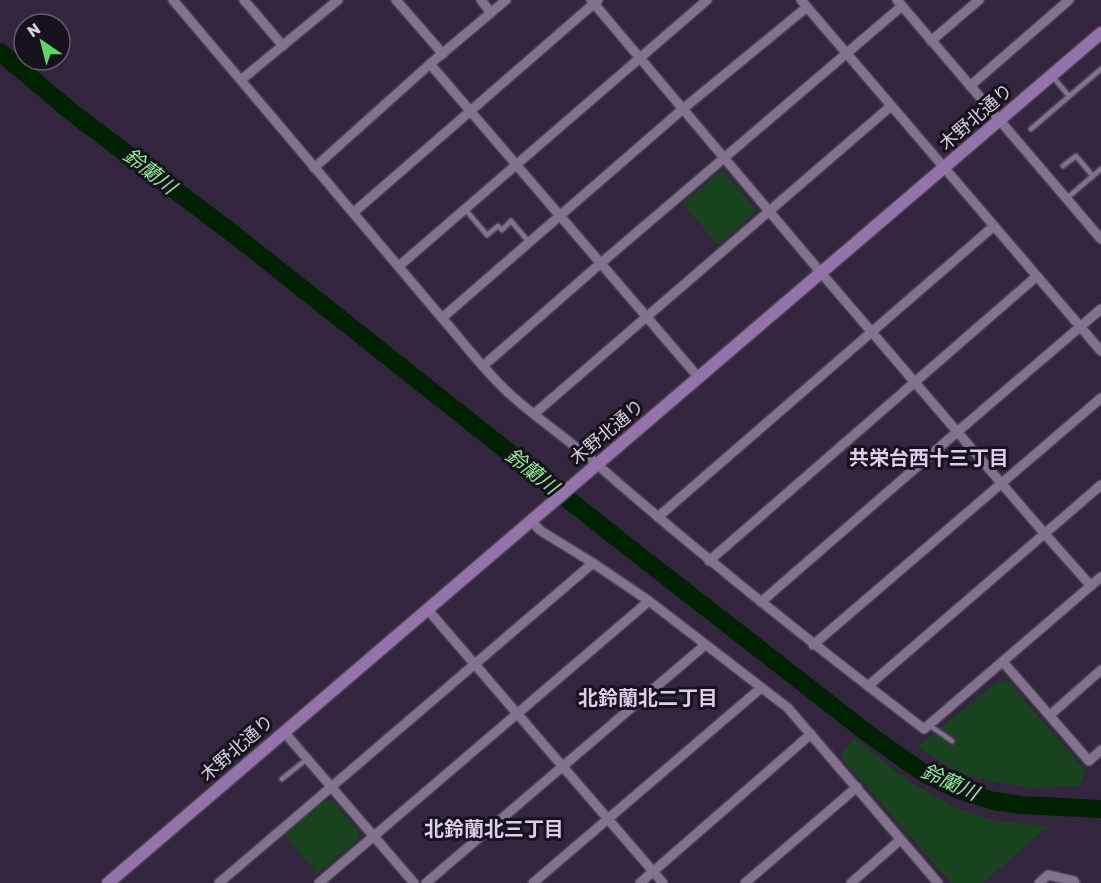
<svg xmlns="http://www.w3.org/2000/svg" width="1101" height="883" font-family="Rubik,'Noto Sans JP',sans-serif">
<style>
.green{fill:#19421e}
.lines{fill:none;stroke-linecap:round;stroke-linejoin:round}
.river{stroke:#002102;stroke-width:18}
.lane-casing{stroke:#4b4054;stroke-width:8}
.street-casing{stroke:#4b4054;stroke-width:12}
.secondary-casing{stroke:#4b4054;stroke-width:15}
.lane{stroke:#82728e;stroke-width:4.5}
.street{stroke:#82728e;stroke-width:9}
.secondary{stroke:#9373a9;stroke-width:12}
.labels{text-anchor:middle;stroke-width:6;stroke-linejoin:round;paint-order:stroke}
.street-label{font-size:18px;fill:#d7cfde;stroke:#17111c}
.water-label{font-size:20px;font-style:italic;fill:#8eec95;stroke:#17111c}
.neighbourhood-label{font-size:20px;font-weight:bold;fill:#ddccea;stroke:#17111c}
</style>
<rect width="100%" height="100%" fill="#33253d"/>
<g class="green">
<path d="M723,172L755,209L753,214L718,245L683,204L718,173Z"/>
<path d="M998,681H1008L1086,771L1079,786L1033,788L988,781L957,772L917,747Z"/>
<path d="M854,738L907,780L954,807L996,821L1048,826L983,883H951L840,756Z"/>
<path d="M325,800L333,801L359,832L358,839L317,874L284,835Z"/>
</g>
<g class="lines">
<path class="river" d="M0,52L74,114L236,236L627,546L871,736L925,774L958,790L994,801L1021,805L1101,809"/>
<g class="lane-casing">
<g id="lane">
<path d="M1053,77L1069,96"/>
<path d="M1031,129L1101,69"/>
<path d="M1063,166L1076,156L1093,176"/>
<path d="M1066,199L1101,169"/>
<path d="M465,209L487,235L498,226L502,230L511,221L529,242"/>
<path d="M929,725L952,741"/>
<path d="M282,779L307,759"/>
</g>
</g>
<g class="street-casing">
<g id="street">
<path d="M173,0L442,318C465,344 486,373 512,396C540,421 572,442 600,467C705,559 814,645 924,729L1101,577"/>
<path d="M244,0L283,46"/>
<path d="M396,0L443,54"/>
<path d="M481,0L491,13"/>
<path d="M591,0L828,281L1044,533L1091,586"/>
<path d="M801,0L1101,351"/>
<path d="M897,0L1101,239"/>
<path d="M931,41L979,0"/>
<path d="M430,64L699,378"/>
<path d="M241,80L338,0"/>
<path d="M970,86L1069,0"/>
<path d="M314,168L430,64L506,0"/>
<path d="M353,213L598,0"/>
<path d="M399,266L707,0"/>
<path d="M442,318L684,108L807,7"/>
<path d="M483,366L601,263L902,6"/>
<path d="M534,414L891,106"/>
<path d="M658,517L994,226"/>
<path d="M531,521L541,531L593,563L649,601L788,708L938,883"/>
<path d="M709,561L1037,276"/>
<path d="M761,602L957,432L1101,309"/>
<path d="M428,610L663,883"/>
<path d="M813,645L1101,398"/>
<path d="M1003,662L1089,761L1101,750"/>
<path d="M868,686L1101,485"/>
<path d="M1050,715L1101,670"/>
<path d="M284,732L414,883"/>
<path d="M219,883L593,563"/>
<path d="M319,883L649,601"/>
<path d="M426,883L705,645"/>
<path d="M533,883L761,688"/>
<path d="M640,883L811,734"/>
<path d="M745,883L857,787"/>
<path d="M851,883L900,840"/>
<path d="M1039,883L1048,875L1074,881L1075,883"/>
</g>
</g>
<g class="secondary-casing">
<path id="secondary" d="M108,883L1101,33"/>
</g>
<use href="#lane" class="lane"/>
<use href="#street" class="street"/>
<use href="#secondary" class="secondary"/>
</g>
<g class="labels">
<g class="street-label">
<text transform="translate(976 117) rotate(-41)" y="6">木野北通り</text>
<text transform="translate(607 432) rotate(-40)" y="6">木野北通り</text>
<text transform="translate(237 748) rotate(-41)" y="6">木野北通り</text>
</g>
<g class="water-label">
<text transform="translate(150 171) rotate(38)" y="7">鈴蘭川</text>
<text transform="translate(532 471) rotate(38)" y="7">鈴蘭川</text>
<text transform="translate(950 782) rotate(24)" y="7">鈴蘭川</text>
</g>
<g class="neighbourhood-label">
<text x="929" y="465">共栄台西十三丁目</text>
<text x="648" y="705">北鈴蘭北二丁目</text>
<text x="494" y="836">北鈴蘭北三丁目</text>
</g>
</g>
<g transform="translate(42 42) rotate(325)"><circle r="28" fill="#17111c" stroke="#645d6a" stroke-width="1.5"/>
<path d="M0-4.5L10 22L0 15L-10 22Z" fill="#5ed56c"/>
<text y="-9" font-size="16" font-weight="bold" text-anchor="middle" fill="#d7cfde">N</text>
</g>
</svg>
